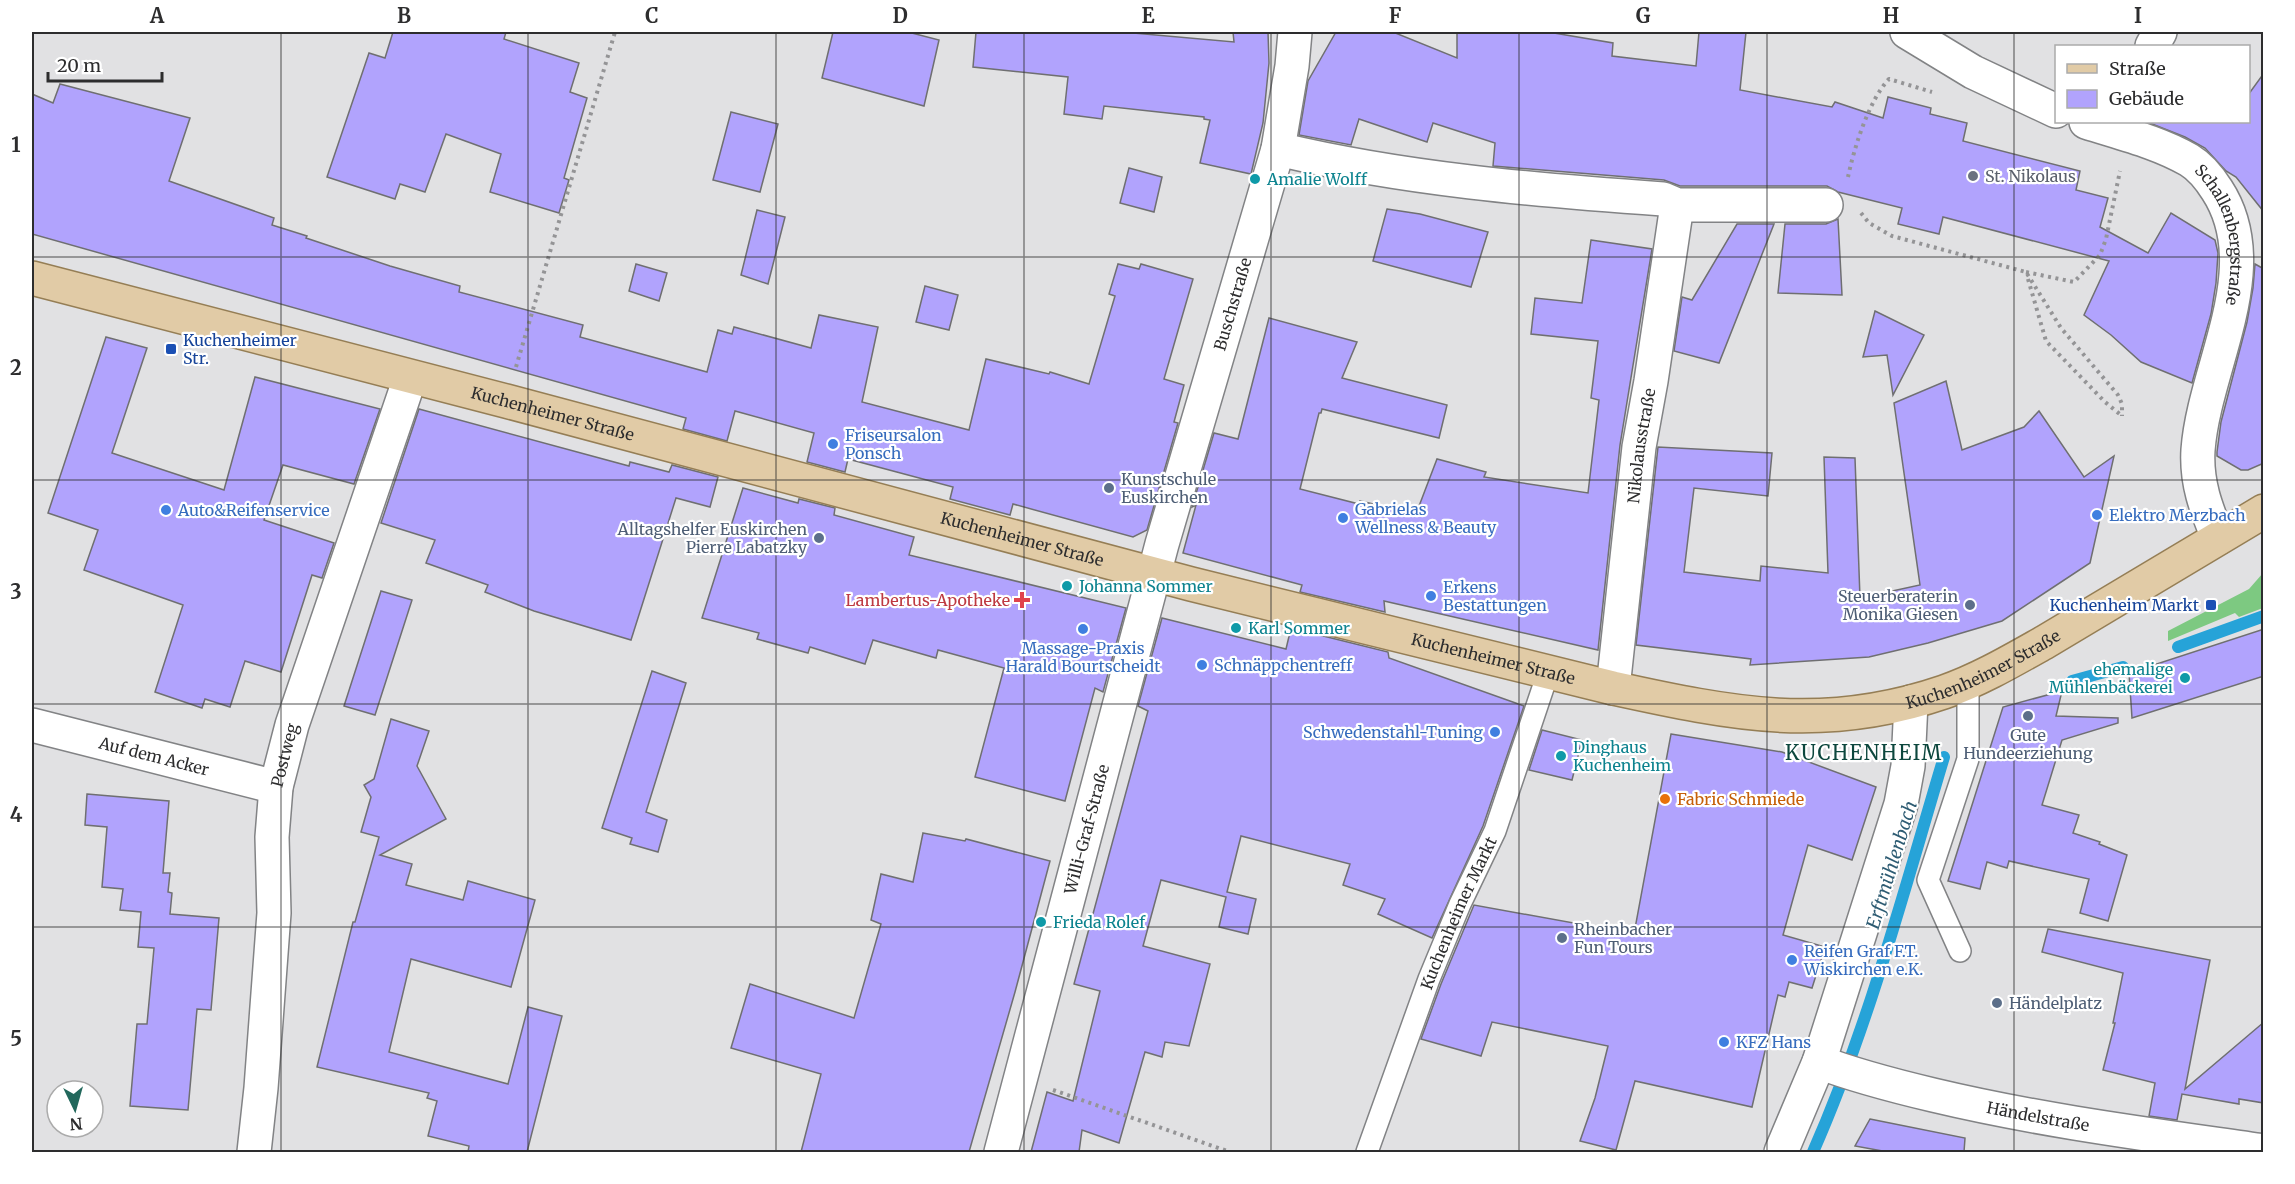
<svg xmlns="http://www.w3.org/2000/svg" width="2295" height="1184" font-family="Merriweather,serif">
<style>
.green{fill:#7dc981}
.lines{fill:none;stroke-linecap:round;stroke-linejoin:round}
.stream{stroke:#26a3d8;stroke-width:12}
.building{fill:#b1a3fd;stroke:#6f6f71;stroke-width:1.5}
.service-casing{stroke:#828385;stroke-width:24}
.minor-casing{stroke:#828385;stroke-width:36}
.primary-casing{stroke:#957e55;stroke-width:36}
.path{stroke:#949496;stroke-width:4;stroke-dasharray:3 4.5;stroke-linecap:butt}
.service{stroke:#fff;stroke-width:21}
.minor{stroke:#fff;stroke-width:33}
.primary{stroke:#e1cba6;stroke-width:33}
.grid{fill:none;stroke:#2d2d2e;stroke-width:1.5;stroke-opacity:0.55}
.worship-dot{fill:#6b7280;stroke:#fff;stroke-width:2}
.culture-dot{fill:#0f9aa8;stroke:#fff;stroke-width:2}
.transit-dot{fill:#1a4fb4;stroke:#fff;stroke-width:2}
.shop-dot{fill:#3f7fe0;stroke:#fff;stroke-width:2}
.service-dot{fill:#5c6f8a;stroke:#fff;stroke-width:2}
.health-dot{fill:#e0444e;stroke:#fff;stroke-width:2}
.food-dot{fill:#e8710a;stroke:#fff;stroke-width:2}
.labels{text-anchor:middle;stroke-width:4.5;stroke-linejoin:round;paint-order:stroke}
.worship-label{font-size:16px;fill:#5b616d;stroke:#fff;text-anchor:start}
.culture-label{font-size:16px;fill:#0d838f;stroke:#fff;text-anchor:start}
.street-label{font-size:16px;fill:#2d2d2e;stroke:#fff}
.transit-label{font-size:16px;fill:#164399;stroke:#fff;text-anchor:start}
.shop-label{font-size:16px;fill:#366cbe;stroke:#fff;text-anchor:start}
.service-label{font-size:16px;fill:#4e5e75;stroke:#fff;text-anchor:start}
.health-label{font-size:16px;fill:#be3a42;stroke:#fff;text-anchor:end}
.food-label{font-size:16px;fill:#c56008;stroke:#fff;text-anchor:start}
.water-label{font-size:18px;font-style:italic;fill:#2e5c73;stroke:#fff}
.quarter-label{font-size:20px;letter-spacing:1.5px;fill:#0d473e;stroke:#fff}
.neatline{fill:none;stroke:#2d2d2e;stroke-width:2}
.grid-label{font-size:20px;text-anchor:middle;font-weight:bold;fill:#2d2d2e}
</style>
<rect width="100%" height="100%" fill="#e1e1e3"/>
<path class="green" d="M2263,573V608L2239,617L2235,613L2168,641V631L2249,589Z"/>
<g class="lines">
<g class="stream">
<path d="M2178,647L2264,616"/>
<path d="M2072,681L2123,667"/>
<path d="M1813,1152C1869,1025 1904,890 1944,757"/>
</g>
</g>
<g class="building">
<path d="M393,32H506L504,39L579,63L570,92L587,98L564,178L569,180L559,213L490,192L501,154L446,134L425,192L400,184L395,199L327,177L369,53L385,58Z"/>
<path d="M833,32H908L939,40L924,106L822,78Z"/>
<path d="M976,32H1122L1234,42L1233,32H1268L1269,63L1263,123L1251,174L1200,163L1210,120L1204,119V117L1104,106L1102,119L1064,114L1068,77L973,67Z"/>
<path d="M1336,32H1393L1457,58V32H1548L1613,43L1612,56L1696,66L1699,32H1746L1740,90L1832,107L1835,102L1883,118L1888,97L1931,108L1930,114L1967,123L1963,141L2080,171L2076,190L2108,198L2100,227L2148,253L2171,213L2215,240L2218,253L2216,283L2211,314L2192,383L2141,362L2111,335L2084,315L2109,261L1943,217L1939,234L1898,224L1902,208L1838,192L1827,186H1680L1664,180L1493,166L1495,143L1433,123L1427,142L1359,119L1351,145L1299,135L1308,81Z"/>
<path d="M2264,73V212L2236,177L2226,171L2205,148L2185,137L2147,122H2248V95Z"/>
<path d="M60,84L190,118L169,181L274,218L272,225L307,236L306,238L390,266L460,286L459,292L583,325L580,337L707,372L718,330L732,334L734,327L811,348L819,315L878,327L862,402L969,430L986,359L1049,374L1050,372L1089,384L1115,296L1109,294L1118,264L1139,269L1141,264L1193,279L1164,379L1184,385L1174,422L1178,423L1147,530L1133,537L1013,504L1010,515L950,499L953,487L848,459L845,472L807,462L814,433L735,411L727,441L683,429L686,418L32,234V94L53,103Z"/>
<path d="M731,112L778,124L760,192L713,180Z"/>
<path d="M1129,168L1162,177L1154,212L1120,203Z"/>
<path d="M1387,209L1420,214L1488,232L1471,287L1373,261Z"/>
<path d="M757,210L785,217L768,284L741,275Z"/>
<path d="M1838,219L1842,295L1778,293L1785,224H1826Z"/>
<path d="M1737,224H1774L1719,363L1674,351L1682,297L1692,300Z"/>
<path d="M1591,240L1652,249L1620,445L1598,650L1384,601L1385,612L1300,592L1302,585L1183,553L1196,505L1192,507L1214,433L1238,439L1269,318L1357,342L1342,378L1447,405L1439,438L1322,409L1321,413H1319L1300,489L1359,504L1360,501L1416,514L1437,459L1486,472L1484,477L1588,493L1599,400L1591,398L1598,341L1531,334L1535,298L1582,303Z"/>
<path d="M636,264L667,273L659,301L629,291Z"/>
<path d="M2255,264L2264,269V463L2248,470H2241L2217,456V452L2221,422L2247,322L2253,288Z"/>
<path d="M925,286L958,295L949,330L916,322Z"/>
<path d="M1875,311L1924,335L1893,395L1887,355L1863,357Z"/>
<path d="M106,337L147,348L112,453L224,490L255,377L380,409L354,484L283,465L264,520L334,543L322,578L312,575L281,672L245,661L230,707L205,699L202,708L155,692L183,605L84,570L98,530L48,513Z"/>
<path d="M1946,381L1962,450L2024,427L2039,411L2084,477L2114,456L2090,563L2002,621L1928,643L1869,657L1750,665L1751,659L1636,645L1658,447L1772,453L1768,496L1694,488L1684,572L1760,581L1761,566L1828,573L1824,457L1855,458L1860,598L1920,585L1894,403Z"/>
<path d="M419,409L629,466L630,462L669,472L672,465L718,477L710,507L676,498L631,640L534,611L485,592L488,585L426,563L435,540L381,523Z"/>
<path d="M743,488L798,503L799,499L835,508L834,515L914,537L909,555L1126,608L1103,692L1095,688L1065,801L975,777L1004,668L938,650L936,658L873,640L865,664L810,647L808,653L757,639L759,633L702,618Z"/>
<path d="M381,591L412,600L375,715L344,706Z"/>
<path d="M1162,618L1286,649L1291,628L1388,652L1389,658L1524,706L1483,826L1432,938L1378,914L1385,899L1343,885L1350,864L1241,836L1227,892L1256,899L1248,934L1219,927L1226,897L1161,880L1143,946L1210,964L1189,1046L1165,1042L1162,1057L1145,1052L1119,1143L1082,1130L1079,1152H1031L1047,1092L1073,1101L1100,991L1074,984L1148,711L1138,706Z"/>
<path d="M2264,629V676L2132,718L2129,673Z"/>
<path d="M652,671L686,683L646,812L667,820L658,852L630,844L632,838L602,828Z"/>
<path d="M2062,691L2056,716L2118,718V723L2062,740L2042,805L2079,815L2073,833L2100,842L2099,844L2127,855L2108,921L2080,913L2089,879L2009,861L2007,868L1987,862L1980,889L1948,881L2003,707Z"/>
<path d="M391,719L429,731L417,766L446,819L380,855L412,864L406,885L463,900L468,881L535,900L511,987L411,959L389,1052L508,1084L528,1007L562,1016L527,1152H468L469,1146L428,1136L437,1101L427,1098L429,1093L317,1067L353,922H355L379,837L361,832L371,797L364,785L374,779Z"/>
<path d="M1542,730L1582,740L1572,780L1529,770Z"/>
<path d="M1671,734L1782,752L1876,787L1852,860L1808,845L1783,935L1825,947L1812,988L1789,982L1785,997L1778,995L1752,1107L1635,1081L1616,1150L1580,1141L1595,1098L1608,1046L1492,1022L1481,1056L1421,1039L1441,984L1474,905L1634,934Z"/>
<path d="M87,794L169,801L163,873H170L168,892L172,893L170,914L219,918L211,1010L197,1009L188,1110L130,1106L137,1024H147L154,948L138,947L141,912L120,910L123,889L102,887L107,827L85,825Z"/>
<path d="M923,833L965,841L966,839L1050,861L1015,992L969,1152H801L821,1074L731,1048L750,984L854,1018L881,924L871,920L881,874L913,882Z"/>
<path d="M2048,929L2210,960L2185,1089L2264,1022V1103L2239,1099V1104L2182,1094L2177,1120L2149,1116L2155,1083L2103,1070L2115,1023H2113L2123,973L2042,952Z"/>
<path d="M1870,1119L1965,1138L1964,1152H1888L1855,1146Z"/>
</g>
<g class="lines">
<g class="service-casing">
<g id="service">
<path d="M1960,951L1928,880L1968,759V682"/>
<path id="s1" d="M1367,1152L1429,979L1460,904L1495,831L1548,673"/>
</g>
</g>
<g class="minor-casing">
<g id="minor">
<path d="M1907,32L1973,72L2056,111"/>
<path d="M2152,46L2160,32"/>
<path id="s2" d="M2086,122C2120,133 2158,142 2189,160C2199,166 2210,179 2217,190C2268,268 2204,367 2198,450C2196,483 2206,508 2218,538"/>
<path d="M1278,149C1404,179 1534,190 1663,199L1677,205H1826"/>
<path id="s3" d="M1613,688L1639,447L1651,381L1677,205"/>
<path id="s4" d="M32,725L276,787"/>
<path id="s5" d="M1819,1062C1856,1076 1895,1086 1933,1095C2042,1121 2153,1135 2264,1151"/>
<path id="s6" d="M254,1152L261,1088L274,913L272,837L276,787L292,725L410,378"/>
<path id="s7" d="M1001,1152L1162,544L1278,149L1292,66L1295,32"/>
<path d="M1781,1152L1819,1062L1901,804L1908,766L1911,702"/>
</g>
</g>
<g class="primary-casing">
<g id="primary">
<path id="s8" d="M32,278L506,401L1191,584L1613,688C1732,714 1824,733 1944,692C1979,680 2013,660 2045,642L2264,511"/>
</g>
</g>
<g class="path">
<path d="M1848,177C1854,148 1869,100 1889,79L1932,92"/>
<path d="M1861,213L1869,223L1892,236L2026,272L2061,328L2118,395L2122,404V416"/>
<path d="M2026,272L2074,282L2100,255L2106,239L2120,171"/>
<path d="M2028,279L2046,341L2105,402L2122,416"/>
<path d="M516,367L615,32"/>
<path d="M1053,1090L1230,1152"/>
</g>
<use href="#service" class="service"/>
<use href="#minor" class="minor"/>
<use href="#primary" class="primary"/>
</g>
<path class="grid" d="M281,32V1152M528,32V1152M776,32V1152M1024,32V1152M1271,32V1152M1519,32V1152M1767,32V1152M2014,32V1152M32,257H2264M32,480H2264M32,704H2264M32,927H2264"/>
<circle class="worship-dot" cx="1973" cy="176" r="6"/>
<g class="culture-dot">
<circle cx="1255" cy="179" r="6"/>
<circle cx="1067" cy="586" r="6"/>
<circle cx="1236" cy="628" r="6"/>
<circle cx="2185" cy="678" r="6"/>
<circle cx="1561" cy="756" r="6"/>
<circle cx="1041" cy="922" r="6"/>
</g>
<g class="transit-dot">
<rect x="165" y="343" width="12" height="12" rx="3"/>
<rect x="2205" y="599" width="12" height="12" rx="3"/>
</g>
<g class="shop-dot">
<circle cx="833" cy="444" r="6"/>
<circle cx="166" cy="510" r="6"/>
<circle cx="2097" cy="515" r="6"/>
<circle cx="1343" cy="518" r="6"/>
<circle cx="1431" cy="596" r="6"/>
<circle cx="1083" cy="629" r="6"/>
<circle cx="1202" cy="665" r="6"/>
<circle cx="1495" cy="732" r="6"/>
<circle cx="1792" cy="960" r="6"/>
<circle cx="1724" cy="1042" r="6"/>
</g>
<g class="service-dot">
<circle cx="1109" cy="488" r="6"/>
<circle cx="819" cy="538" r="6"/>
<circle cx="1970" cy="605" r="6"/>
<circle cx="2028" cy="716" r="6"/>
<circle cx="1562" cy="938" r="6"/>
<circle cx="1997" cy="1003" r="6"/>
</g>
<path class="health-dot" d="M1019 591h6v6h6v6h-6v6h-6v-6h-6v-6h6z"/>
<circle class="food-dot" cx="1665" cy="799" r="6"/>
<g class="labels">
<g class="worship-label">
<text x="1985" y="182">St. Nikolaus</text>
</g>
<g class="culture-label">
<text x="1267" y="185">Amalie Wolff</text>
<text x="1079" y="592">Johanna Sommer</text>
<text x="1248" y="634">Karl Sommer</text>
<text x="2173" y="675" text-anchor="end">ehemalige<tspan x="2173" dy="18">Mühlenbäckerei</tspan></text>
<text x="1573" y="753">Dinghaus<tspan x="1573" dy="18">Kuchenheim</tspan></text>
<text x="1053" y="928">Frieda Rolef</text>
</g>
<g class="street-label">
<text dy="6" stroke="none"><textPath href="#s2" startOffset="196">Schallenbergstraße</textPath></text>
<text dy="6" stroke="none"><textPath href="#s7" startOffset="879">Buschstraße</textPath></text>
<text dy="6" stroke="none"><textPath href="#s8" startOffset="538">Kuchenheimer Straße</textPath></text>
<text dy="6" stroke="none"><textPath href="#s3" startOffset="244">Nikolausstraße</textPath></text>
<text dy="6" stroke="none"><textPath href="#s8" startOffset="1024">Kuchenheimer Straße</textPath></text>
<text dy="6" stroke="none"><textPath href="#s8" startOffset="1510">Kuchenheimer Straße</textPath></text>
<text dy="6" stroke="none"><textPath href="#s8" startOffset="2014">Kuchenheimer Straße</textPath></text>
<text dy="6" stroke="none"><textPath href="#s4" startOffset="126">Auf dem Acker</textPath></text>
<text dy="6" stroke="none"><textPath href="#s6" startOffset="399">Postweg</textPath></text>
<text dy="6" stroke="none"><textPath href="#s7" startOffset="334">Willi-Graf-Straße</textPath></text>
<text dy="6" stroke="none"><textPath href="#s1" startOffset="256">Kuchenheimer Markt</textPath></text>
<text dy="6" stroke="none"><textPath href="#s5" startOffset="226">Händelstraße</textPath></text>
</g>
<g class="transit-label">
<text x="183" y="346">Kuchenheimer<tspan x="183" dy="18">Str.</tspan></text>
<text x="2199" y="611" text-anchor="end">Kuchenheim Markt</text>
</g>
<g class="shop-label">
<text x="845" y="441">Friseursalon<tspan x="845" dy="18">Ponsch</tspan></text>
<text x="1355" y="515">Gabrielas<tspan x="1355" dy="18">Wellness &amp; Beauty</tspan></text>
<text x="178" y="516">Auto&amp;Reifenservice</text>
<text x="2109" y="521">Elektro Merzbach</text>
<text x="1443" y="593">Erkens<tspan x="1443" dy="18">Bestattungen</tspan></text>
<text x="1083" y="654" text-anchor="middle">Massage-Praxis<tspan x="1083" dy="18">Harald Bourtscheidt</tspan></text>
<text x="1214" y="671">Schnäppchentreff</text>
<text x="1483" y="738" text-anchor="end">Schwedenstahl-Tuning</text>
<text x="1804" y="957">Reifen Graf F.T.<tspan x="1804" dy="18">Wiskirchen e.K.</tspan></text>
<text x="1736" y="1048">KFZ Hans</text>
</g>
<g class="service-label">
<text x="1121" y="485">Kunstschule<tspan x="1121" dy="18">Euskirchen</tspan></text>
<text x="807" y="535" text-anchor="end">Alltagshelfer Euskirchen<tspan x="807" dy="18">Pierre Labatzky</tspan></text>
<text x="1958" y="602" text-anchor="end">Steuerberaterin<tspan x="1958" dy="18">Monika Giesen</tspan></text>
<text x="2028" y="741" text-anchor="middle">Gute<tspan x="2028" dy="18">Hundeerziehung</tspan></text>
<text x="1574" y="935">Rheinbacher<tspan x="1574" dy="18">Fun Tours</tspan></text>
<text x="2009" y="1009">Händelplatz</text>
</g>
<g class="health-label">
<text x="1010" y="606">Lambertus-Apotheke</text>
</g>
<g class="food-label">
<text x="1677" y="805">Fabric Schmiede</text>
</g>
<g class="water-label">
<text transform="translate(1892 865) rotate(-73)" y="6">Erftmühlenbach</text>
</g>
<g class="quarter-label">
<text x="1864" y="760">KUCHENHEIM</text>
</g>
</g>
<rect width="2295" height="1184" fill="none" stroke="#ffffff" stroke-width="66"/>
<rect x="2055" y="45" width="195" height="78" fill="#ffffff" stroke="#ababab" stroke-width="1.5"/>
<rect x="2067" y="64" width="30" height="9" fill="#e1cba6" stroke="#ababab" stroke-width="1.5"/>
<text x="2109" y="75" font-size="18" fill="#2d2d2e">Straße</text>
<rect x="2067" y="90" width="30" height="18" fill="#b1a3fd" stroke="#ababab" stroke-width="1.5"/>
<text x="2109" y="105" font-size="18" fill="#2d2d2e">Gebäude</text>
<g transform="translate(75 1109) rotate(175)"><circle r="28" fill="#ffffff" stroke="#ababab" stroke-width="1.5"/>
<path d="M0-4.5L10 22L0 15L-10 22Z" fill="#22685c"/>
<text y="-9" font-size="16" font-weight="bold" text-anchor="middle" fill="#2d2d2e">N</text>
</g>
<path d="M48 72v9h114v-9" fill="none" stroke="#2d2d2e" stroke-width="3"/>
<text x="57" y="72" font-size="18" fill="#2d2d2e" stroke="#ffffff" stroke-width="4.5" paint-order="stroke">20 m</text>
<rect x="33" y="33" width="2229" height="1118" class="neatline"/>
<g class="grid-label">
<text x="157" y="23">A</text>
<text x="404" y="23">B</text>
<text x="652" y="23">C</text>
<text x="900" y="23">D</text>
<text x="1148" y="23">E</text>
<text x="1395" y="23">F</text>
<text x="1643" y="23">G</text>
<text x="1891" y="23">H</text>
<text x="2138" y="23">I</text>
<text x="16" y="152">1</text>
<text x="16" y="375">2</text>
<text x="16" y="599">3</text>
<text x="16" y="822">4</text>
<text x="16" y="1046">5</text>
</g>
</svg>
